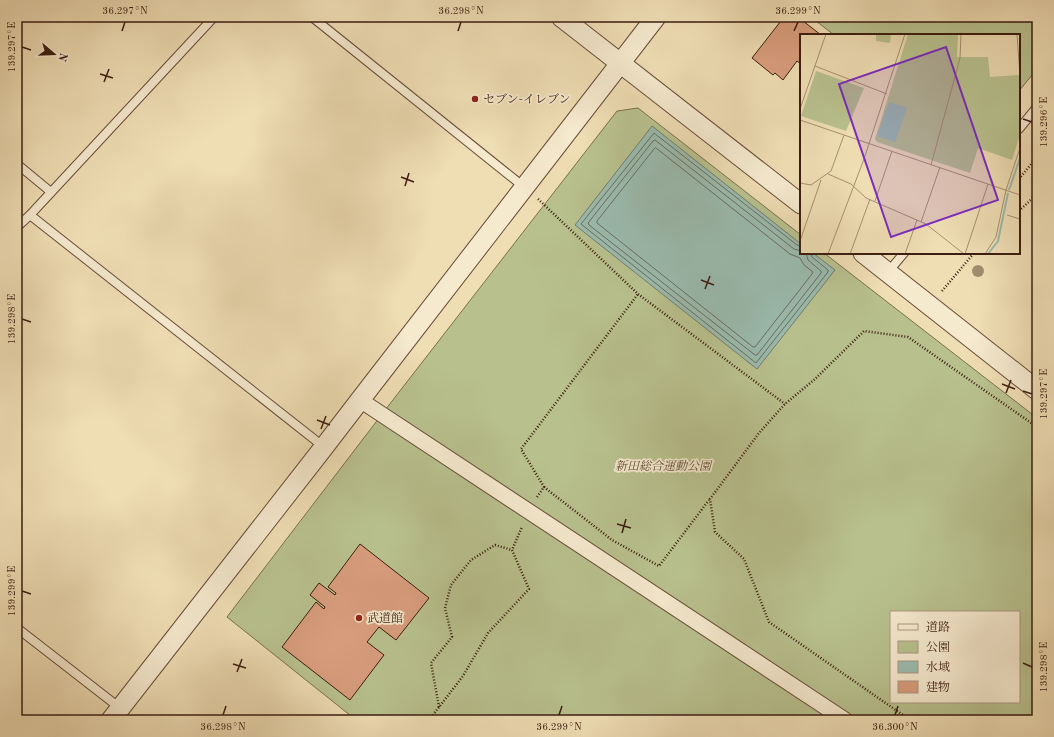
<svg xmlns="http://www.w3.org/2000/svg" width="1054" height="737" font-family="'Old Standard TT','Noto Serif JP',serif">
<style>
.green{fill:#b8c18e;stroke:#7a6f4f;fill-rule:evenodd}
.water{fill:#9abbae;stroke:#747c6f}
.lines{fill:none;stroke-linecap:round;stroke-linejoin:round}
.shore{stroke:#6b6c5f;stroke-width:1}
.building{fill:#d89d7d;stroke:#3c1d10}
.service-casing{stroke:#694d39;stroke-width:10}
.minor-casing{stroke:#694d39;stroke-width:17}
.tertiary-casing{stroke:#694d39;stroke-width:21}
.path{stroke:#3c1d10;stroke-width:2.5;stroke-dasharray:1 2;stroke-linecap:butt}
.service{stroke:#f5e9ce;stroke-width:8}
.minor{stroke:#f5e9ce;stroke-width:15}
.tertiary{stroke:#f5e9ce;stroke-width:19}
.tree{fill:#a18e6f}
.ticks{fill:none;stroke:#3c1d10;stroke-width:1.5}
.poi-dot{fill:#8f2418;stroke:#f5e9ce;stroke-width:1.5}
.labels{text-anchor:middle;stroke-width:3.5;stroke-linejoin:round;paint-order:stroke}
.poi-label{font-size:12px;fill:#3c1d10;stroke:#f5e9ce;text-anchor:start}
.park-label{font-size:12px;font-style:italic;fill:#614e36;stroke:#f5e9ce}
.inset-river{fill:none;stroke:#9abbae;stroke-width:2}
.inset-road{fill:none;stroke:#a79072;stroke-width:1}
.view{fill:#7b2cbf;fill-opacity:0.15;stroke:#7b2cbf;stroke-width:2}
.inset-edge{fill:none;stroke:#3c1d10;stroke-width:2}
.neatline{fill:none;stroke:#3c1d10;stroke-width:1.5}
.ticks-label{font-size:10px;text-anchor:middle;fill:#3c1d10}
</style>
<rect width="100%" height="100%" fill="#efddb4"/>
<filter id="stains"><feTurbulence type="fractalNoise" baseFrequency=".005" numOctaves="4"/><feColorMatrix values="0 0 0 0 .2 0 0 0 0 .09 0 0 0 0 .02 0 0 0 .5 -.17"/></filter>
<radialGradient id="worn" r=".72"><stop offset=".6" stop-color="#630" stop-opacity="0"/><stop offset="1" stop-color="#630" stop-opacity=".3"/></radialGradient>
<g class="green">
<path d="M811,17H1037V69L1019,91V35H834Z"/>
<path d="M638,108L801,235V253H824L1037,418V720H356L227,617L389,405L617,111ZM891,612H1019V702H891Z"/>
</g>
<path class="water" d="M652,126L801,244V253H813L835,270L757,369L575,225Z"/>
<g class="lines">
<g class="shore">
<path d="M656,148L790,254L800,258L804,265L813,272L812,274L755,347H753L597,223V221L654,149Z"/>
<path d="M801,246L797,245L654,133L581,224L756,363L828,272V270L812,257L811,253"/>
<path d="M801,251L794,249L655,140L653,141L588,223L589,225L755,355H757L821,273V271L808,260L806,253"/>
</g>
</g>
<g class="building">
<path d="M784,17H798L821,35H801V64L797,61L783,80L775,73L773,75L752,58Z"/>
<path d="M360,544L429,598L396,640L379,627L367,642L384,655L350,700L282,647L316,602L324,609L325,607L310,595L319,583L335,595L336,593L328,587Z"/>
</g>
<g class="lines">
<g class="service-casing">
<g id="service">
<path d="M312,17L524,187"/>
<path d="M1019,129L1037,107"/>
<path d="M17,164L51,192"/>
<path d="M30,215L324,447"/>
<path d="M17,227L30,215L214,17"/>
<path d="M888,272L904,253"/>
<path d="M17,628L120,708"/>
</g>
</g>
<g class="minor-casing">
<path id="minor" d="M360,400L845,720"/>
</g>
<g class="tertiary-casing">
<g id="tertiary">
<path d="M561,17L801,204"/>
<path d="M863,253L1037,390"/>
<path d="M111,720L324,447L360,400L656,17"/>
</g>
</g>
<g class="path">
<path d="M1019,179L1037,157"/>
<path d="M538,199L638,294L785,404"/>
<path d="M1019,211L1037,194"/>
<path d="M942,291L974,253"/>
<path d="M544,487L612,540L659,566L709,500"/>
<path d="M537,497L544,487L521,449L638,294"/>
<path d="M439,707L431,663L452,637L445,608L451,585L471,560L495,545L512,550"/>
<path d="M429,720L463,676L488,633L529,589L512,550L522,527"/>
<path d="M910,720L769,622L744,559L715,532L710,499L759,433L785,404L815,379L864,331L908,337L1037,427"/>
</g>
<use href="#service" class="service"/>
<use href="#minor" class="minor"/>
<use href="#tertiary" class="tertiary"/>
</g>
<circle class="tree" cx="978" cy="271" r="6"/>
<path class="ticks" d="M122,31L125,22M458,31L461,22M794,31L798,22M22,47L31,50M100,74L113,78M104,82L109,69M1023,119L1032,122M401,177L414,182M405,186L409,173M701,280L714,285M705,289L710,276M22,319L31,322M1002,384L1015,389M1023,391L1032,394M1006,393L1011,380M317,420L330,425M321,429L326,416M617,524L631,528M622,533L626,519M22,591L31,594M1023,663L1032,667M233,664L246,668M237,672L242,659M223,715L226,706M559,715L562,706M895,715L898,706"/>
<g class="poi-dot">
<circle cx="475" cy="99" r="4"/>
<circle cx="359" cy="618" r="4"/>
</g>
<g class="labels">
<g class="poi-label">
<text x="483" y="103">セブン-イレブン</text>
<text x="367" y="622">武道館</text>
</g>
<g class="park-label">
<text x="663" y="470">新田総合運動公園</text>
</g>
</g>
<g transform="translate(800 34)">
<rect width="220" height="220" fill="#efddb4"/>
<path d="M76,0H91L90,9L76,7ZM108,0H158L157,23H188L190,43L219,41L220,101L212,126L178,114L170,139L77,108L75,105ZM16,37L64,54L46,97L1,82Z" fill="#b8c18e"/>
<path d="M89,68L107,74L95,108L77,102Z" fill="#9abbae"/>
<path class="inset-river" d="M209,156L220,124M188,220L198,207L208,159"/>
<path class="inset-road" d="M217,0L220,42M15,32L87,60M0,75L26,0M0,86L220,161M131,131L160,24L161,0M28,140L51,150L66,164L126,190L164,220M0,149L11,151L31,137L44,101M75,167L92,117M207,181L220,185M121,188L140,133M0,207L21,146M28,220L64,125L105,0M50,220L70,165M105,220L117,186M165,220L188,150M185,220L196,203L206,156L220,114"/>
<path class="view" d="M146,13L198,166L91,203L39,50Z"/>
<rect width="220" height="220" class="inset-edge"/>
</g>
<rect width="1054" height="737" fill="none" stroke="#efddb4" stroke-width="44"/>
<rect x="890" y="611" width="130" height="92" fill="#f5e9ce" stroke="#ab9782"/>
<rect x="898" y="624" width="20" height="6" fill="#f5e9ce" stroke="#ab9782"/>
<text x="926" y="631" font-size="12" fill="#3c1d10">道路</text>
<rect x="898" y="641" width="20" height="12" fill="#b8c18e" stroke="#ab9782"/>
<text x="926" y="651" font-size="12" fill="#3c1d10">公園</text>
<rect x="898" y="661" width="20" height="12" fill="#9abbae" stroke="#ab9782"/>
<text x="926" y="671" font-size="12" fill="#3c1d10">水域</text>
<rect x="898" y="681" width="20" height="12" fill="#d89d7d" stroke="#ab9782"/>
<text x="926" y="691" font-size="12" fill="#3c1d10">建物</text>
<g transform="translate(54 54) rotate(109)" stroke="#f5e9ce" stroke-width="3" paint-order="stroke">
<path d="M0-3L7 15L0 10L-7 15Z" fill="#3c1d10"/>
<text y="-6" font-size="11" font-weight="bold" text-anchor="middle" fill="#3c1d10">N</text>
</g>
<rect x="22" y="22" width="1010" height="693" class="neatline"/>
<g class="ticks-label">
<text x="125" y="14">36.297°N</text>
<text x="461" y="14">36.298°N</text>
<text x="798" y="14">36.299°N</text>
<text transform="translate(11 47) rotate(-90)" y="4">139.297°E</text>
<text transform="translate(1043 122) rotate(-90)" y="4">139.296°E</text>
<text transform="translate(11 319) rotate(-90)" y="4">139.298°E</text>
<text transform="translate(1043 394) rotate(-90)" y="4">139.297°E</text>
<text transform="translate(11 591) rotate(-90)" y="4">139.299°E</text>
<text transform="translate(1043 667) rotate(-90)" y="4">139.298°E</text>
<text x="223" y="730">36.298°N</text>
<text x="559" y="730">36.299°N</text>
<text x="895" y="730">36.300°N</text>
</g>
<rect width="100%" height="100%" filter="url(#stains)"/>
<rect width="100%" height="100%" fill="url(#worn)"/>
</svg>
